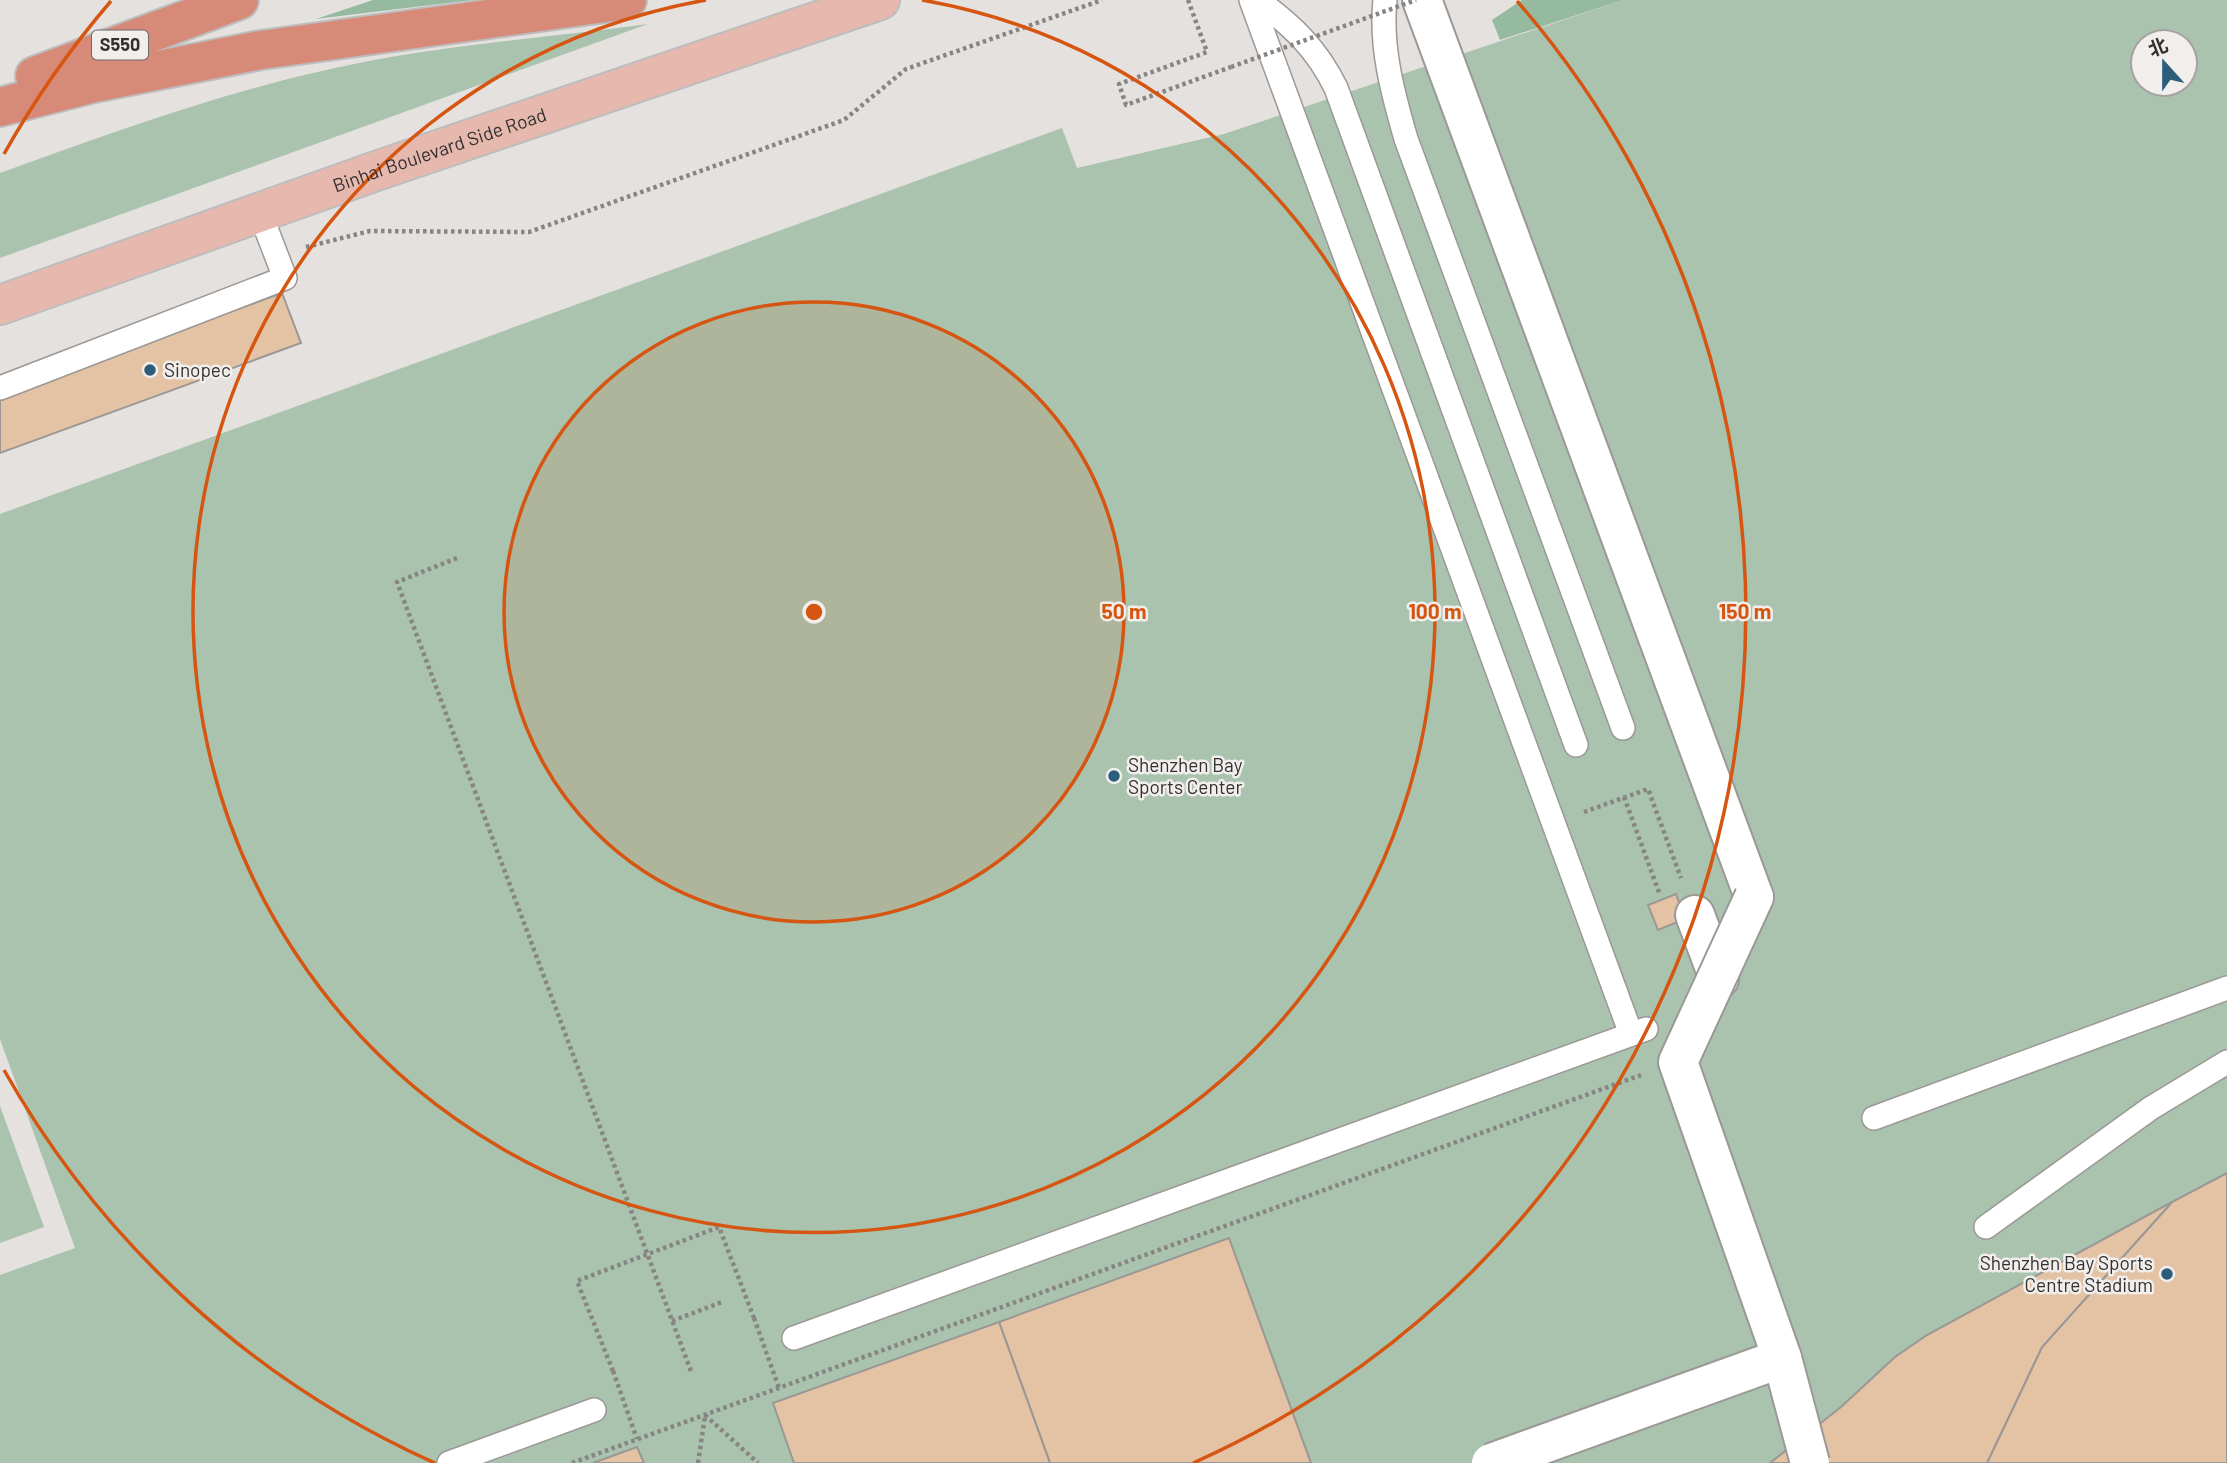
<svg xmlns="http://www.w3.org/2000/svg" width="2227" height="1463" font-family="Barlow,'Noto Sans SC',sans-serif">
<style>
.green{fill:#a9c3af;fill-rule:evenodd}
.forest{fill:#96ba9f}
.building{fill:#e4c3a5;stroke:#9a9795;stroke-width:2}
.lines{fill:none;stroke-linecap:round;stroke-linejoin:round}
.lane-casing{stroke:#9b9896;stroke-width:26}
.street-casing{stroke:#9b9896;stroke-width:42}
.primary-casing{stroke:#bdbdbd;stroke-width:42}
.highway-casing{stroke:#bdbdbd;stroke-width:42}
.path{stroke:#878583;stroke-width:4.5;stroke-dasharray:3.5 3.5;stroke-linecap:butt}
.lane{stroke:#fff;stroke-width:23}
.street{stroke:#fff;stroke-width:38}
.primary{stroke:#e7b9ae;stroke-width:38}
.highway{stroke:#d78a78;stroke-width:38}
.street-bridge-casing{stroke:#9b9896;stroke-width:42;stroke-linecap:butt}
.path-bridge{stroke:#878583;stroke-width:4.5;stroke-dasharray:3.5 3.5;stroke-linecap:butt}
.street-bridge{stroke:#fff;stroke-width:38}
.ring{fill:none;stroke:#d65510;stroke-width:3.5}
.poi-dot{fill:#2c5d7b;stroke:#f1eeec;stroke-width:2.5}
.labels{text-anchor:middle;stroke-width:5;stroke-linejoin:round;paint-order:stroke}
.shield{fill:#f1eeec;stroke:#6b6a68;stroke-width:2}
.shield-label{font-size:18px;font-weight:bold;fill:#323130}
.street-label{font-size:19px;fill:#323130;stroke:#f1eeec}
.poi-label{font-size:19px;fill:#323130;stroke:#f1eeec;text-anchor:start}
.centre{fill:#d65510;stroke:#f1eeec;stroke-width:3.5}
.ring-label{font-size:21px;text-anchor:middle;font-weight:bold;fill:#d65510;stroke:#f1eeec;stroke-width:5;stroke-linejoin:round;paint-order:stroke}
</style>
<rect width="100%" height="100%" fill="#e4e1df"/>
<g class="green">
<path d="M1623,0H2227V1463H0V1275L75,1248L0,1039V514L1062,128L1077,168L1224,134ZM2143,42H2185V84H2143Z"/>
<path d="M648,24L0,258V173C120,130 239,86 364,62C457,44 554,37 648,24Z"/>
<path d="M0,1106L44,1227L0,1243Z"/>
</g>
<g class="forest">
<path d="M373,0H472L316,19Z"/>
<path d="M1522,0H1623L1500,40L1492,20Z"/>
</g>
<g class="building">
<path d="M282,293L301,343L0,453V396Z"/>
<path d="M1676,894L1685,919L1658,930L1648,905Z"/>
<path d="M2227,1173V1463H1987L2042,1347L2172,1202Z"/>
<path d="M2172,1202L2042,1347L1987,1463H1770L1841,1407L1895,1357L1927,1335Z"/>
<path d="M1229,1238L1311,1463H1050L999,1322Z"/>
<path d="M999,1322L1050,1463H794L773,1403Z"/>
<path d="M637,1447L644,1463H593Z"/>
</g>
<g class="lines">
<g class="lane-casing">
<g id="lane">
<path d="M1251,0L1631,1034"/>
<path d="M1257,0C1292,25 1317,49 1336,88L1576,745"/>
<path d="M1385,0C1380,47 1393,94 1406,139L1623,728"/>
<path d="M0,388L285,278L260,213"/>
<path d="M1874,1118L2227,988"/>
<path d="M1986,1227L2151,1108L2227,1062"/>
<path d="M794,1338L1646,1029"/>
<path d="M449,1463L594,1410"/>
</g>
</g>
<g class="street-casing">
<g id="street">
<path d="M1422,0L1754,897"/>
<path d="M1695,915L1719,979"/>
</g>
</g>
<g class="primary-casing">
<g id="primary">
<path id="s1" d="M0,305L379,170L880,0"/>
</g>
</g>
<g class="highway-casing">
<g id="highway">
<path d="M35,76L239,0"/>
<path d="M0,107L94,83L261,50L627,0"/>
</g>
</g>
<g class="path">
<path d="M1188,0L1207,52L1119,84L1126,105L1231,67"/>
<path d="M306,247L370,231L529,232L844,120L906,69L1102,0"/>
<path d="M457,558L397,582L692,1374"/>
<path d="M1624,797L1660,895"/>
<path d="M1584,812L1648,789L1681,878"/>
<path d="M672,1321L722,1302"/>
<path d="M613,1371L577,1281L719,1227L754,1318"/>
<path d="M705,1415L758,1463"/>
<path d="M698,1463L705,1416"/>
</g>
<use href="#lane" class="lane"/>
<use href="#street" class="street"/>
<use href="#primary" class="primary"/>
<use href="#highway" class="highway"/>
<g class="street-bridge-casing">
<g id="street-bridge">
<path d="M1754,897L1678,1062L1782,1358L1810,1463"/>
<path d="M1491,1463L1782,1358"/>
</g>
</g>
<g class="path-bridge">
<path d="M1231,67L1416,0"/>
<path d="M754,1318L779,1388"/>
<path d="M613,1371L637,1439"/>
<path d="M572,1463L1641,1075"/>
</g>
<use href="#street-bridge" class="street-bridge"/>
</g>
<circle cx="814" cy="612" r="310" fill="#d65510" fill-opacity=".12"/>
<g class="ring">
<circle cx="814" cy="612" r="310"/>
<path d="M922 0A621 621 0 1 1 706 0"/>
<path d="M435 1463A931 931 0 0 1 4 1070M4 154A931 931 0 0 1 111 1M1517 1A931 931 0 0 1 1193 1463"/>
</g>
<g class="poi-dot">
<circle cx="150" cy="370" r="7"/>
<circle cx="1114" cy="776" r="7"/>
<circle cx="2167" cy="1274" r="7"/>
</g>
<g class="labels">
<rect class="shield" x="92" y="30.5" width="56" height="29" rx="5"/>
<g class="shield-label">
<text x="120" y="51">S550</text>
</g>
<g class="street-label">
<text dy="7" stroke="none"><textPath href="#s1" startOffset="466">Binhai Boulevard Side Road</textPath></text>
</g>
<g class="poi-label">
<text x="164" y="377">Sinopec</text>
<text x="1128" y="772">Shenzhen Bay<tspan x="1128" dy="22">Sports Center</tspan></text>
<text x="2153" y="1270" text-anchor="end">Shenzhen Bay Sports<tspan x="2153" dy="22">Centre Stadium</tspan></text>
</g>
</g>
<circle cx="814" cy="612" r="10" class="centre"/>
<g class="ring-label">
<text x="1124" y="619">50 m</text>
<text x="1435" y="619">100 m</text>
<text x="1745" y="619">150 m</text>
</g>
<g transform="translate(2164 63) rotate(339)"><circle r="33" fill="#f1eeec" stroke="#a5a2a1" stroke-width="2"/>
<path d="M0-5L12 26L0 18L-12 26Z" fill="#2c5d7b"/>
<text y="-10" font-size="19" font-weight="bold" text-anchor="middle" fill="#323130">北</text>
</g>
</svg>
